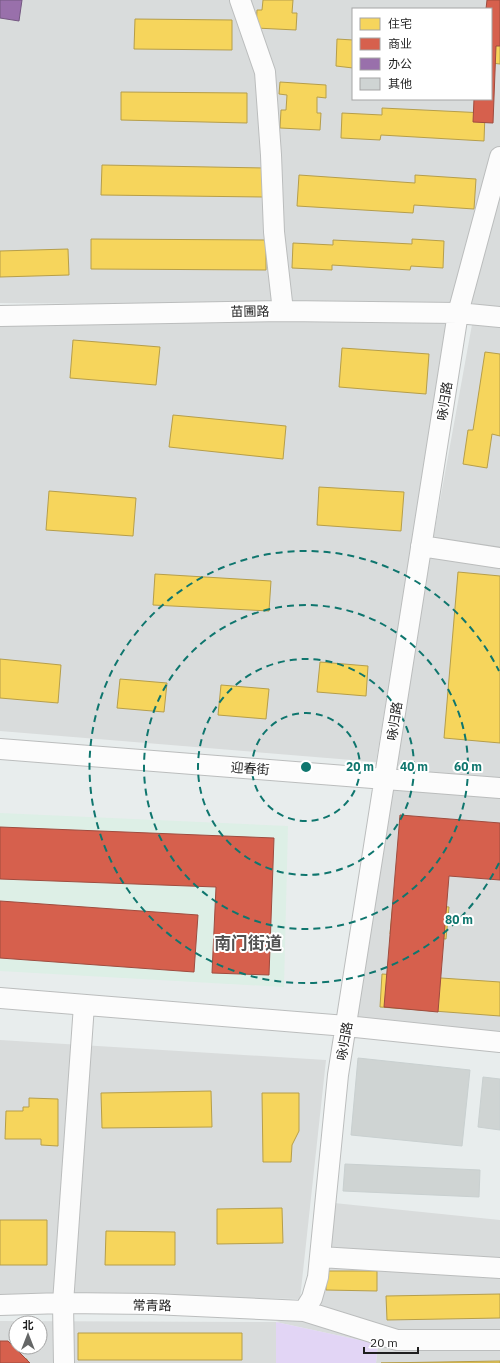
<svg xmlns="http://www.w3.org/2000/svg" width="500" height="1363" font-family="'IBM Plex Sans','Noto Sans SC',sans-serif">
<style>
.residential{fill:#d9dcdc;fill-rule:evenodd}
.commercial{fill:#ddefe6}
.park{fill:#e2d5f5}
.homes{fill:#f6d55c;stroke:#b69e4a}
.shops{fill:#d6604d;stroke:#9f4c3f}
.offices{fill:#9970ab;stroke:#745881}
.building{fill:#cfd4d3;stroke:#c9d0d0}
.lines{fill:none;stroke-linecap:round;stroke-linejoin:round}
.minor-casing{stroke:#bbbdbd;stroke-width:22}
.minor{stroke:#fcfcfc;stroke-width:20}
.ring{fill:none;stroke:#0f766e;stroke-width:2;stroke-dasharray:7 5}
.labels{text-anchor:middle;stroke-width:4;stroke-linejoin:round;paint-order:stroke}
.street-label{font-size:13px;fill:#1f1f1f;stroke:#fff}
.district-label{font-size:17px;font-weight:bold;fill:#525252;stroke:#fff}
.centre{fill:#0f766e;stroke:#fff;stroke-width:2}
.ring-label{font-size:12px;text-anchor:middle;font-weight:bold;fill:#0f766e;stroke:#fff;stroke-width:4;stroke-linejoin:round;paint-order:stroke}
</style>
<rect width="100%" height="100%" fill="#e8eded"/>
<path class="residential" d="M0,0H500V317L452,307L0,303ZM353,9H491V99H353Z
M473,319L500,322V785L390,776Z
M0,321H449L376,762L0,731Z
M394,786L500,795V1035L356,1023Z
M0,1040L326,1060L300,1299L62,1295L0,1296Z
M334,1203L500,1220V1363H376L378,1344L276,1322V1363H0V1321L276,1322L312,1313ZM16,1323H40V1347H16Z"/>
<path class="commercial" d="M0,813L288,826L284,987L0,971Z"/>
<path class="park" d="M276,1322L378,1344L376,1363H276Z"/>
<path class="homes" d="M263,0H293L292,13H297L296,30L256,28L257,10H262Z
M135,19L232,20V50L134,49Z
M491,37H500V64L491,63Z
M337,39L353,40V68L336,66Z
M280,82L326,85V98L317,97V113H321L320,130L280,128L281,110H286L287,95L279,94Z
M121,92L247,93V123L121,120Z
M382,108L485,113L484,141L381,135L380,140L341,138L342,113L382,115Z
M102,165L264,168L263,197L101,195Z
M299,175L415,183V175L476,179L474,209L414,205L413,213L297,206Z
M91,239L266,240V270L91,269Z
M412,239L444,241L443,268L411,266L410,270L332,265V270L292,268L293,243L333,245V240L412,244Z
M68,249L69,275L0,277V251Z
M73,340L160,347L156,385L70,378Z
M342,348L429,354L426,394L339,387Z
M485,352L500,354V436L492,434L487,468L463,464L468,430H473Z
M173,415L286,426L283,459L169,447Z
M319,487L404,492L401,531L317,525Z
M49,491L136,498L133,536L46,530Z
M458,572L500,576V743L444,738Z
M155,574L271,581L269,611L153,605Z
M0,659L61,665L58,703L0,698Z
M320,662L368,666L366,696L317,692Z
M120,679L167,683L164,712L117,708Z
M221,685L269,689L266,719L218,715Z
M417,824L500,830V863L415,857Z
M393,902L449,907L446,939L390,934Z
M382,974L500,982V1016L380,1007Z
M211,1091L212,1127L102,1128L101,1093Z
M262,1093H299V1131L292,1145L291,1162H263Z
M29,1098L58,1099V1146L41,1145V1139H5L6,1111H23V1107H29Z
M282,1208L283,1243L217,1244V1209Z
M0,1220H47V1265H0Z
M106,1231L175,1232V1265H105Z
M326,1271H377V1291L326,1290Z
M500,1294V1318L387,1320L386,1296Z
M78,1333H242V1360H78Z
M0,1359H27V1363H0Z
M500,1361V1363H381Z"/>
<path class="shops" d="M487,0H500V46H496L493,123L473,122L474,99H491V9H486Z
M400,815L500,823V880L449,876L438,1012L384,1007Z
M0,827L274,838L269,975L212,973L216,887L0,879Z
M0,901L198,915L194,972L0,958Z
M0,1341H8L30,1363H0Z"/>
<path class="offices" d="M0,0H22L19,21L0,18Z"/>
<path class="building" d="M358,1058L470,1070L462,1146L351,1135Z
M483,1077L500,1079V1130L478,1127Z
M345,1164L480,1170L479,1197L343,1191Z"/>
<g class="lines">
<defs>
<path id="minor" d="M240,0L265,72L271,155L274,232L283,311
M0,316L283,311L458,313L500,317
M421,546L500,558
M0,749L500,788
M0,998L346,1026L500,1042
M320,1257L500,1268
M0,1305L63,1303L152,1304L304,1311L397,1340H500
M304,1311L312,1298L318,1277L338,1075L458,313L500,157
M64,1363L63,1303L84,1005"/>
</defs>
<use href="#minor" class="minor-casing"/>
<use href="#minor" class="minor"/>
</g>
<g class="ring">
<circle cx="306" cy="767" r="54"/>
<circle cx="306" cy="767" r="108"/>
<circle cx="306" cy="767" r="162"/>
<path d="M499 863A216 216 0 1 1 499 671"/>
</g>
<g class="labels">
<g class="street-label">
<text transform="translate(250 311) rotate(-1)" y="5">苗圃路</text>
<text transform="translate(444 401) rotate(-81)" y="5">咏归路</text>
<text transform="translate(394 721) rotate(-81)" y="5">咏归路</text>
<text transform="translate(250 768) rotate(4)" y="5">迎春街</text>
<text transform="translate(344 1041) rotate(-80)" y="5">咏归路</text>
<text transform="translate(152 1305) rotate(1)" y="5">常青路</text>
</g>
<g class="district-label">
<text x="248" y="949">南门街道</text>
</g>
</g>
<circle cx="306" cy="767" r="6" class="centre"/>
<g class="ring-label">
<text x="360" y="771">20 m</text>
<text x="414" y="771">40 m</text>
<text x="468" y="771">60 m</text>
<text x="459" y="924">80 m</text>
</g>
<rect x="352" y="8" width="140" height="92" fill="#ffffff" stroke="#a5a5a5"/>
<rect x="360" y="18" width="20" height="12" fill="#f6d55c" stroke="#a5a5a5"/>
<text x="388" y="28" font-size="12" fill="#1f1f1f">住宅</text>
<rect x="360" y="38" width="20" height="12" fill="#d6604d" stroke="#a5a5a5"/>
<text x="388" y="48" font-size="12" fill="#1f1f1f">商业</text>
<rect x="360" y="58" width="20" height="12" fill="#9970ab" stroke="#a5a5a5"/>
<text x="388" y="68" font-size="12" fill="#1f1f1f">办公</text>
<rect x="360" y="78" width="20" height="12" fill="#cfd4d3" stroke="#a5a5a5"/>
<text x="388" y="88" font-size="12" fill="#1f1f1f">其他</text>
<g transform="translate(28 1335)"><circle r="19" fill="#ffffff" stroke="#a5a5a5"/>
<path d="M0-3L7 15L0 10L-7 15Z" fill="#656767"/>
<text y="-6" font-size="11" font-weight="bold" text-anchor="middle" fill="#1f1f1f">北</text>
</g>
<path d="M364 1347v6h54v-6" fill="none" stroke="#1f1f1f" stroke-width="2"/>
<text x="370" y="1347" font-size="12" fill="#1f1f1f" stroke="#ffffff" stroke-width="3" paint-order="stroke">20 m</text>
</svg>
